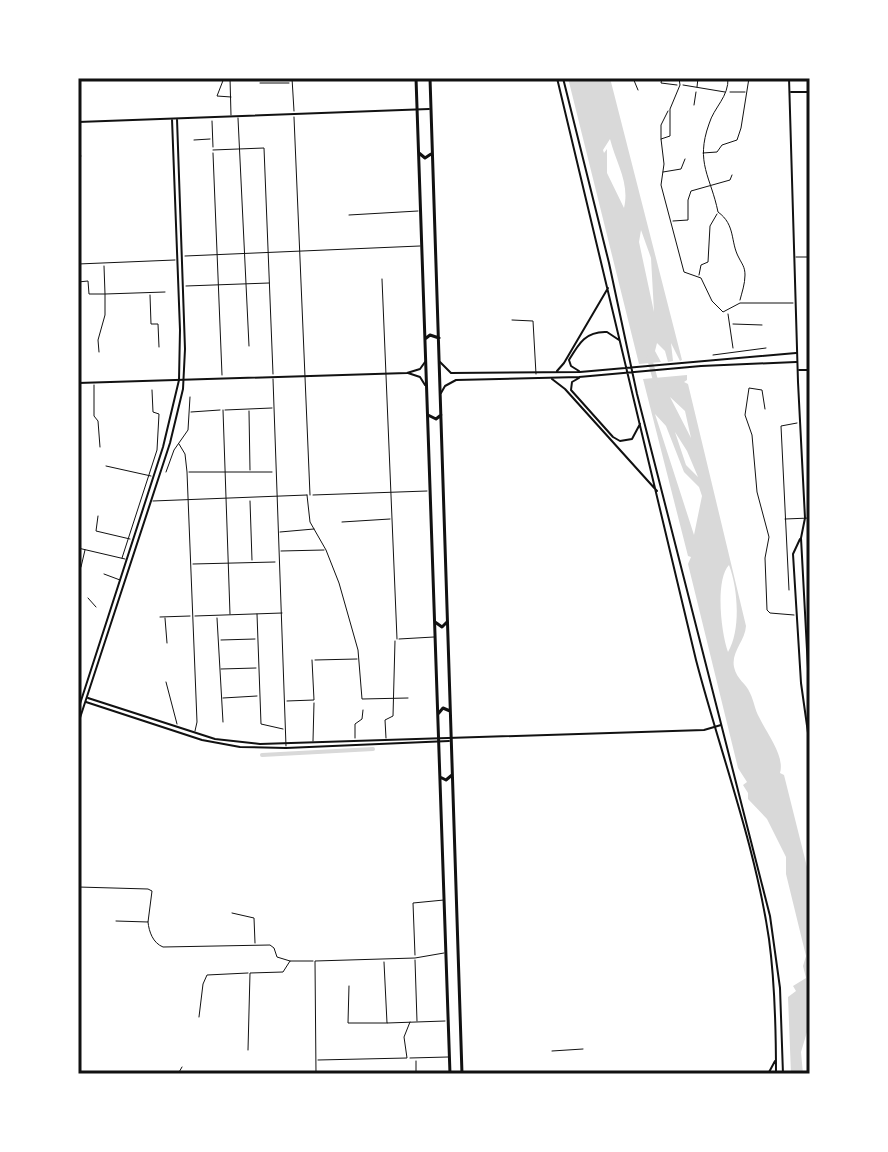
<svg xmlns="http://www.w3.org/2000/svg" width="888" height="1152" font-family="Ubuntu,sans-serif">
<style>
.water{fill:#d9d9d9;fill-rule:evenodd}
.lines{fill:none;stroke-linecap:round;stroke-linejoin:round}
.canal{stroke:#d9d9d9;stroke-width:4}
.river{stroke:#d9d9d9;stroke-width:5}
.minor{stroke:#111;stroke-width:1}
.tertiary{stroke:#111;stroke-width:2}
.secondary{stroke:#111;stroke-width:2}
.trunk{stroke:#111;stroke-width:3}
.neatline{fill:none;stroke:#111;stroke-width:3}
</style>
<rect width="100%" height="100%" fill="#fff"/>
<path class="water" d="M568,78H610L682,360L680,361L671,343L673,361L668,362L665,351L657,343L655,351L661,362L639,364ZM610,139C616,163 630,183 624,208L607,173V149L604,153L603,150ZM641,230L651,258L654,312L639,242Z
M687,375V380L684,382L688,384L746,626C745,641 731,652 734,667C737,680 746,683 750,693C754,701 755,710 759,717C767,734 785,756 780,773L784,775L810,879V1022L801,1052L803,1074H791L788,997L796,991L793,986L806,978L803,966L806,956L786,874V857L767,819L748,799V793L743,785L747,782L738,768L688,564L691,557L688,556L643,379ZM670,397L685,411L691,438ZM655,414L666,426L684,472L699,487L702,496L694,535ZM675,432L687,451L698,477L686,465ZM729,565C738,588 741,630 728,652C721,633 715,580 729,565Z"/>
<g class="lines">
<path class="canal" d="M262,755L373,749"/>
<path class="river" d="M649,357L656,382"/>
<path class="minor" d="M224,78L217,96L231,97
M230,78L231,115
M292,78L294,111
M633,78L638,90
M662,78L661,83L677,85
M679,78L680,85L670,109V136L661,139L664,164L661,185L684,272L701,278L712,301L723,312L740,303H793
M728,78C729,97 714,107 709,124C695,163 711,177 718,212C736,225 730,242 739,258C742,264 745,267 745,275C745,284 742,292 740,300
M260,83H289
M683,85L725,92
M697,87L698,78
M730,92H745
M694,105L696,92
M294,117L310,495
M238,118L249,346
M212,121L213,147
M661,139V125L668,111
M194,140L210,139
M213,150L264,148L273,374
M213,153L222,375
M703,153L717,152L722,145L737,140L741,128L749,78
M78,156H81
M663,172L681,169L685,159
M349,215L418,211
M673,221L688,220V200L691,191L730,180L732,175
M185,256L420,246
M796,257H810
M78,264L175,260
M104,266L105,294L165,292
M699,275L701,265L708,262L710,226L717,214
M382,279L397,639
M78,282L88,281L89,294H105V315L98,340L99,352
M186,286L269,283
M150,295L151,324H158L159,347
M728,314L733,348
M512,320L533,321L536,374
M733,324L762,325
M713,355L766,348
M273,379L286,746
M94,385V416L98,421L100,447
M765,409L762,390L749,388L745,415L752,435L757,492L769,537L765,558L767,610L770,613L794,615
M223,410L230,614
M225,410L272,408
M249,411L250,470
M191,412L220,410
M179,444L185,454L187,472L197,722L195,731
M106,466L151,476
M166,472L174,450L188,430L190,397
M189,472H272
M307,495L310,522L326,550L339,583L358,650L362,699L408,698
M313,495L427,491
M153,501L307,495
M250,501L252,560
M98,516L96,531L130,539
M785,519L810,518
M342,522L390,519
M280,532L314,529
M78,548L125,559
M281,551L324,550
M122,558L157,450L159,414L153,412L152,390
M193,564L275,562
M81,567L85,550
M104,574L120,580
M789,590L781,426L797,423
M88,598L96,607
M257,614L261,724L283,729
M195,616L282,613
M160,617L190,616
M165,618L167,643
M217,618L223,722
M399,639L434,637
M221,640L255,639
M78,654L79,653
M315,660L357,659
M221,669L256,668
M166,682L177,724
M223,698L257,696
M287,701L314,700L312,660
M355,738V724L362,719L363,710
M386,738L385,720L393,716L395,641
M313,741L314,703
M78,887L148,889L152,891L148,922L116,921
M232,913L254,918L255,943
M148,922C149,932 153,943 163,947L270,945L274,948L277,957L290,961
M415,955L413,903L444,900
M415,960L417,1021
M384,962L387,1023L445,1021
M349,986L348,1023H387
M199,1017L203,984L207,975L248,973
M248,1050L250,973L283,972L290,961H313
M552,1051L583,1049
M410,1058L448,1057
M318,1060L407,1058L404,1037L410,1022
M416,1061V1074
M178,1074L182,1067
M316,1074L315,961L415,958L444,953"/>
<path class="tertiary" d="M791,92H810
M799,370H810
M408,373L420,377L425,385
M78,383L407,373L420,369L425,362
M88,698L215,739L260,744L704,730L721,725
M86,702L202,740L240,747L286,748L449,741"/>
<path class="secondary" d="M557,78L696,660C720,752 755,844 769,939C775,983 776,1029 776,1074
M563,78L609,263L637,394L770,916L780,988L783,1074
M789,78L798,382L805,518L801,538L810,706
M78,122L429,109
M440,362L451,373L580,372L796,353
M557,371L564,363L608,288
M579,371L571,366L569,360C579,343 586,331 607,332L619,340
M579,378L572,382L571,390L613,437L620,441L632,439L640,424
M552,379L565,389L657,491
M441,393L445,386L456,380L579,377L701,366L796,362
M800,539L793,554L801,683L810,747
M78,710L163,447L179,380L180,330L172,119
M78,724L170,443L183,389L185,349L177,119
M768,1074L775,1061"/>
<path class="trunk" d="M416,78L450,1074
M430,78L462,1074
M419,153L425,158L431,154
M425,339L430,335L439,338
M428,415L436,419L441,415
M435,622L442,627L447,622
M438,714L443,708L450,711
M440,777L446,780L452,775"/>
</g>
<rect width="888" height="1152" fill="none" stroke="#ffffff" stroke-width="160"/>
<rect x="80" y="80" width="728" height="992" class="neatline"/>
</svg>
